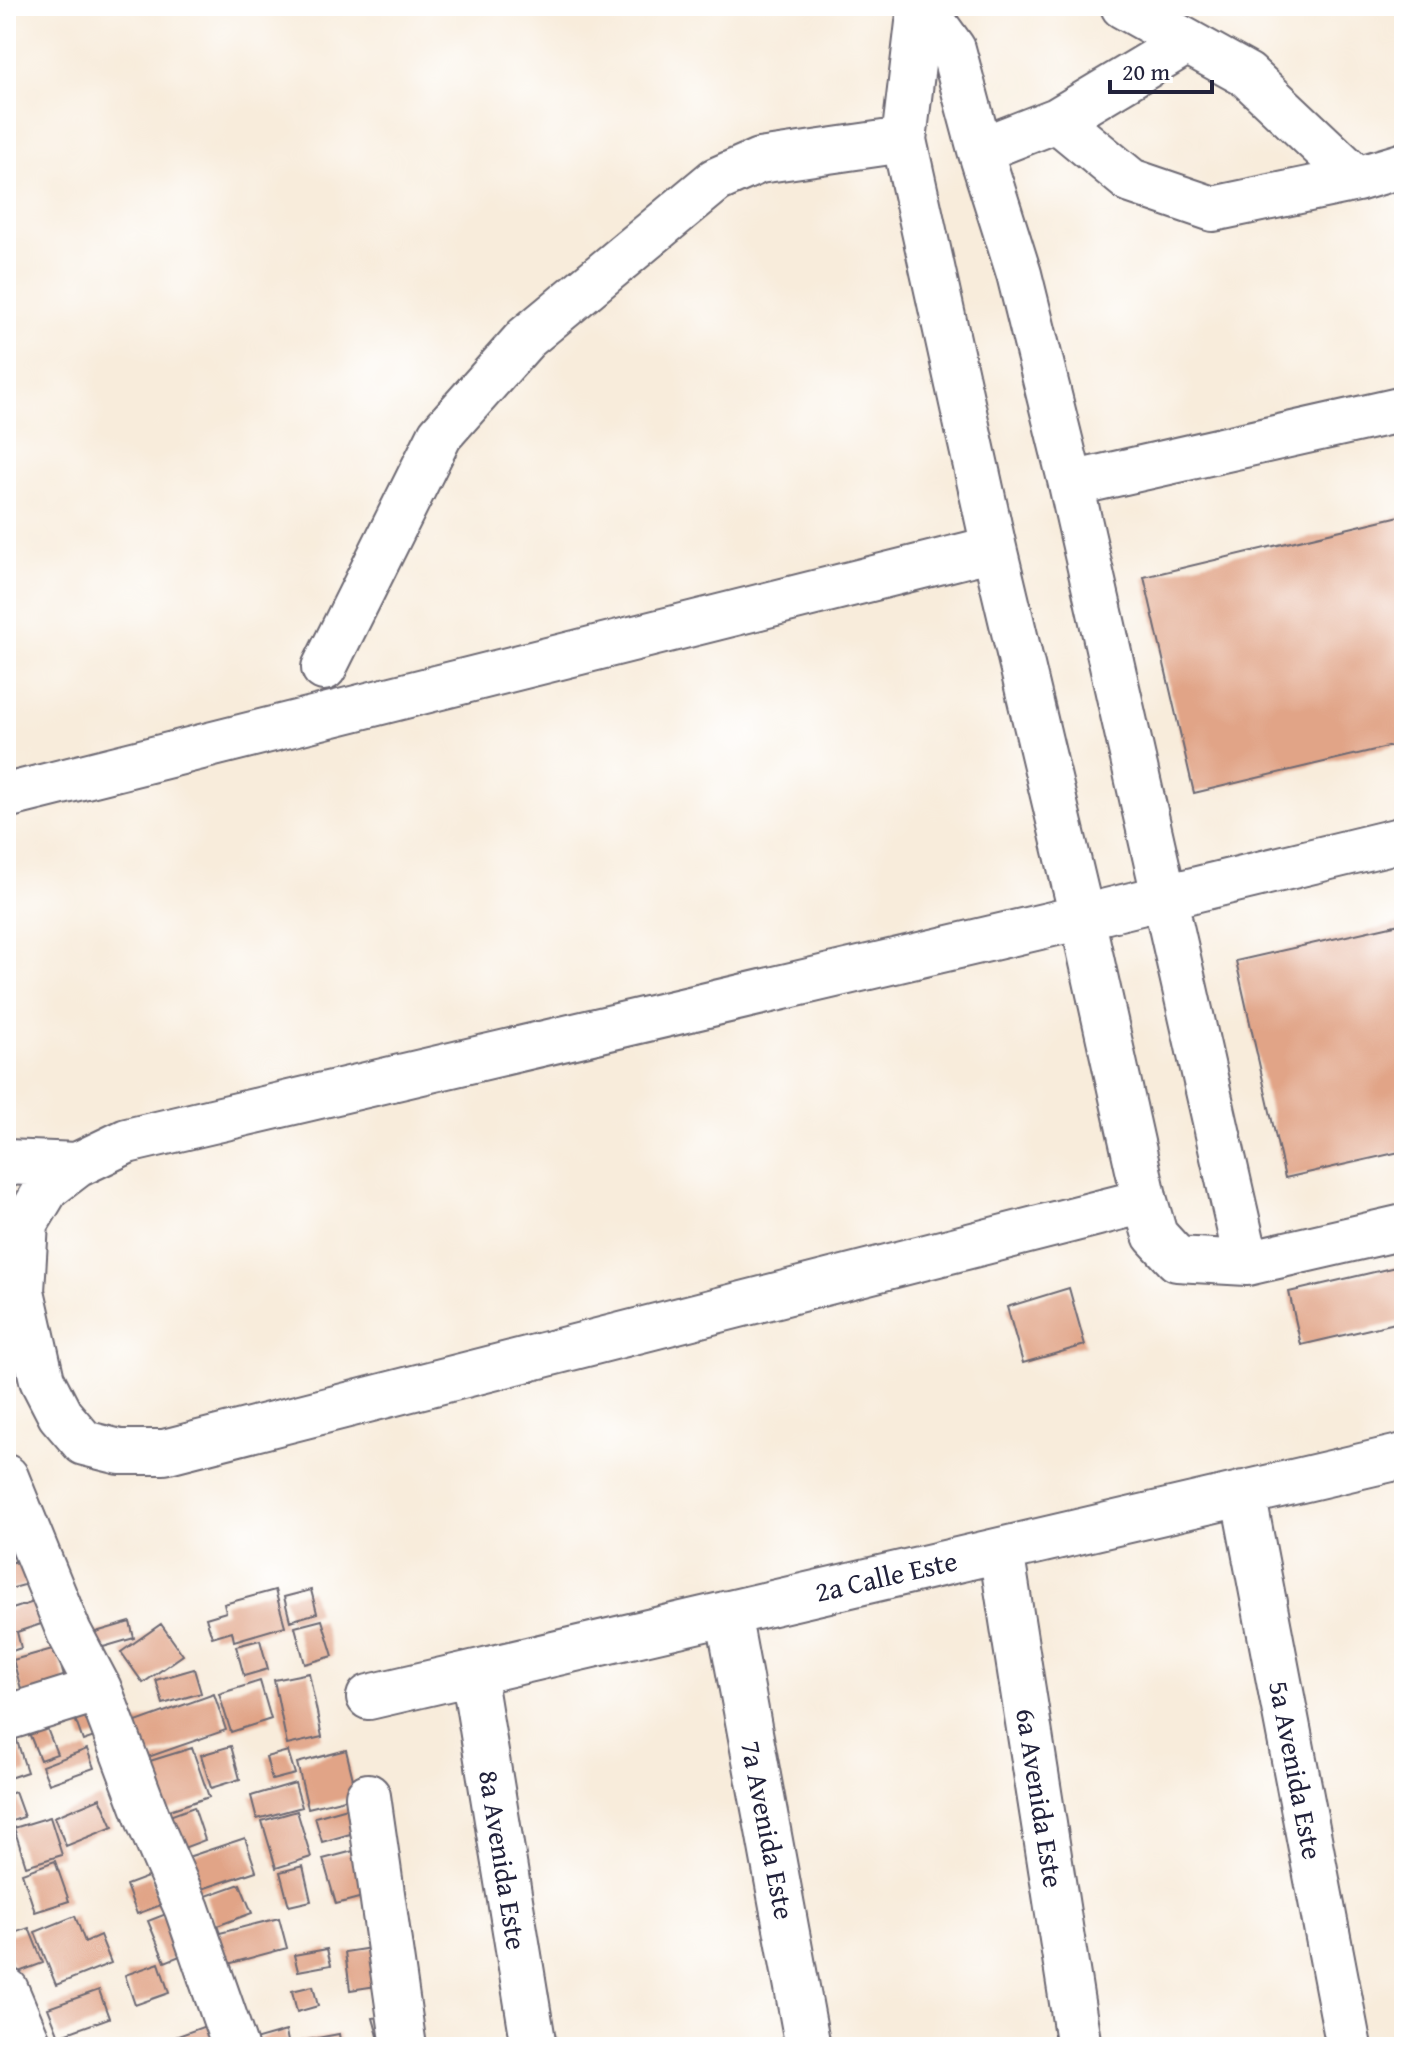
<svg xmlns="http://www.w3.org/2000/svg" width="1410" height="2053" font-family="'Gentium Book Plus',serif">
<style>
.building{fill:#e1a487}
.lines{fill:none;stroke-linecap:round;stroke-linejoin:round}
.minor-casing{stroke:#6d6973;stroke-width:48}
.minor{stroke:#fff;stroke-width:44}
.labels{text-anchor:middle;stroke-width:6;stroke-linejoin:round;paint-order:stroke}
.street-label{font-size:28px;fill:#22223b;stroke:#fff}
</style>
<rect width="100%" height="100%" fill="#fff"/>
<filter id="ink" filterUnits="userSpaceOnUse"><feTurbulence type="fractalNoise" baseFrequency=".0125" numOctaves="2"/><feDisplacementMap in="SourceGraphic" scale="16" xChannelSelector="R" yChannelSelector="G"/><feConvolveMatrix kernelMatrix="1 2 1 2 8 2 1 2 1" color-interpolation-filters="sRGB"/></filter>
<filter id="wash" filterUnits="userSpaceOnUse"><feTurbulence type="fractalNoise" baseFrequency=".006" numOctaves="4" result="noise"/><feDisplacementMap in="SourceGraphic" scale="32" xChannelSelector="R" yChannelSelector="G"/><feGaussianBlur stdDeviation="1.8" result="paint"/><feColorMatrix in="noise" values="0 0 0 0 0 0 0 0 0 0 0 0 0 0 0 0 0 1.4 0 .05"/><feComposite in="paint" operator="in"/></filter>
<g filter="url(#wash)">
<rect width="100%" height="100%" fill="#f8ecdb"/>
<g id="blocks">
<path class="building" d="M1404,515V743L1194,793L1144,577Z
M1404,923V1151L1285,1178L1236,961Z
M1404,1265V1321L1301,1345L1289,1292Z
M1069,1288L1085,1345L1023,1363L1007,1307Z
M6,1515L23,1554L6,1559Z
M28,1558L35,1582L6,1590V1564Z
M275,1590L285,1626L234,1641L232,1631L212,1637L206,1618L226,1612L224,1604Z
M311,1590L317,1613L290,1621L284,1597Z
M40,1600L47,1622L17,1632L21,1648L6,1653V1611Z
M322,1620L333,1656L305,1664L295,1627Z
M130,1622L134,1638L93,1650L89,1634Z
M161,1624L183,1655L143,1683L121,1652Z
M260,1640L268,1669L244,1676L236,1646Z
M56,1648L66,1684L23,1696L13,1660Z
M8,1659L15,1681L6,1684V1660Z
M194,1669L201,1693L163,1704L156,1680Z
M309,1673L322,1737L287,1745L274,1680Z
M260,1681L271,1719L231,1732L219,1694Z
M214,1694L226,1730L134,1762L122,1727Z
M92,1706L103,1734L83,1741L73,1713Z
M11,1722L27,1772L6,1779V1723Z
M46,1726L57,1754L40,1760L29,1733Z
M231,1746L240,1779L211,1788L201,1755Z
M192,1748L209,1797L154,1815L137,1765Z
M87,1749L94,1768L49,1784L42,1766Z
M346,1750L357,1796L308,1808L297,1763Z
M288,1751L295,1774L272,1780L266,1757Z
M295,1783L302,1807L257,1819L251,1796Z
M15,1792L24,1817L6,1823V1795Z
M100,1798L113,1827L66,1846L54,1817Z
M194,1807L205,1840L173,1852L161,1819Z
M351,1807L357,1832L322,1842L315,1817Z
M297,1811L311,1857L276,1868L262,1821Z
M50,1817L62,1855L26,1866L14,1828Z
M245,1838L256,1871L193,1892L182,1859Z
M361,1849L374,1894L336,1904L323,1859Z
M55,1861L69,1901L35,1912L22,1873Z
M303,1866L311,1901L289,1906L280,1872Z
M150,1876L161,1905L137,1914L126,1885Z
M240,1884L252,1913L217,1926L206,1896Z
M179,1909L195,1950L165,1962L148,1921Z
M75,1916L85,1942L100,1935L111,1963L56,1985L35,1932Z
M279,1918L287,1948L224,1965L216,1934Z
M29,1928L43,1963L16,1973L6,1948V1936Z
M378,1947L383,1985L350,1990L345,1952Z
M327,1949L331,1965L298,1971L294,1955Z
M159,1963L169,1993L135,2005L125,1975Z
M313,1986L318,2006L297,2012L292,1991Z
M99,1990L109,2018L59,2036L48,2008Z
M389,2015L394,2033L378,2036L373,2018Z
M211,2024L219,2047H178L175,2037Z
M286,2031L289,2047H234V2046Z
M339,2034L341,2047H297L296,2042Z"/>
</g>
</g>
<g filter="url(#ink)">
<use href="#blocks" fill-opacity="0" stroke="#6d6973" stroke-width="2"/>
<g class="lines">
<defs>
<path id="minor" d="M920,6L904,140L994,548L1082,917L1145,1201L1155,1235L1177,1259L1247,1263
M922,6L953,49L980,150L1019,274L1071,484
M1123,6L1247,75L1357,179
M1057,120L1187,42
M980,150L1057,120L1131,181L1213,209L1357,179L1404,165
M1404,409L1071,484L1247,1263L1404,1227
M324,668L440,435L526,338L716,180L759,161L904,140
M6,796L994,548
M6,1162L77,1165
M1145,1201L164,1452H120L84,1443L60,1415L42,1380L22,1291L26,1223L47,1188L77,1165L127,1141L1082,917L1404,839
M6,1477L69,1632L99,1689L150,1824L187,1909L235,2047
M1243,1493L1349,2047
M1001,1550L1079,2047
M728,1613L808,2047
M473,1673L534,2047
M369,1697L1404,1456
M6,1718L99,1689
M368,1796L404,2047
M6,1990L30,2047"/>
</defs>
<use href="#minor" class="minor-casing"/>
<use href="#minor" class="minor"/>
</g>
</g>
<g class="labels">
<g class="street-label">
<text transform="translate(886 1576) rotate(-13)" y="10">2a Calle Este</text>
<text transform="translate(1296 1770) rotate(79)" y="10">5a Avenida Este</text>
<text transform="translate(1040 1798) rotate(81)" y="10">6a Avenida Este</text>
<text transform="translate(768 1830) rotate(79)" y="10">7a Avenida Este</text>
<text transform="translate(503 1860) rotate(81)" y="10">8a Avenida Este</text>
</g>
</g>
<rect width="1410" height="2053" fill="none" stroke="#fff" stroke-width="32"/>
<path d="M1110 80v12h102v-12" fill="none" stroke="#22223b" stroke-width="4"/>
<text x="1122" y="80" font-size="24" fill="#22223b" stroke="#ffffff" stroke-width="6" paint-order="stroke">20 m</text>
</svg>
